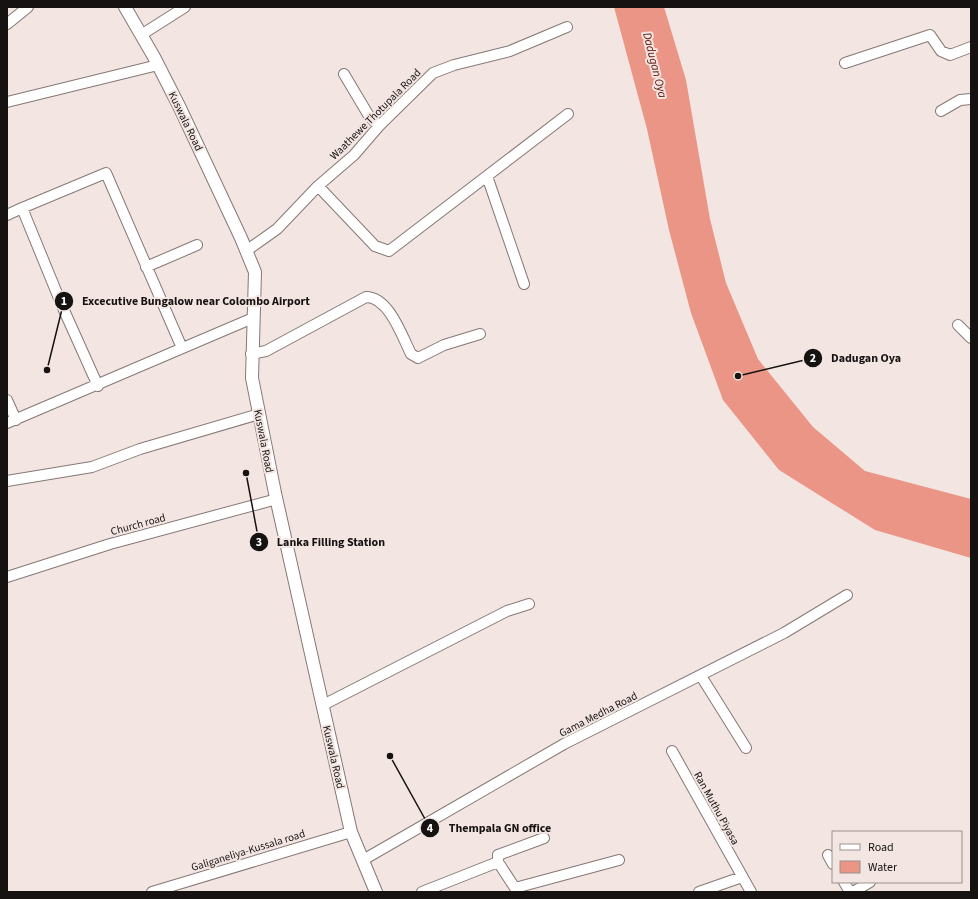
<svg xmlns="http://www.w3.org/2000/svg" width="978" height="899" font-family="'Source Sans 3',sans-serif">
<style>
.water{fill:#ea9586}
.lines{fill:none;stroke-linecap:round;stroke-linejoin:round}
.minor-casing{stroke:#857875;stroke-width:12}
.tertiary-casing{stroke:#857875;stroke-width:14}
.minor{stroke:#fff;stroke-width:10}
.tertiary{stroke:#fff;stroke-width:12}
.labels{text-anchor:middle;stroke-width:4;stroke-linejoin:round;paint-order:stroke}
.street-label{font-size:11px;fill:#161211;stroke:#f3e5e2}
.water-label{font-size:12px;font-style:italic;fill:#5d1109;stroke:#f3e5e2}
.leader{fill:none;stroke:#161211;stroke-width:1.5}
.callout-dot{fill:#161211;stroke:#f3e5e2;stroke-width:1.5}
.mark-label{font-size:12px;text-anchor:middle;font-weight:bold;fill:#fff}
.callout-label{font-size:12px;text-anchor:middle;font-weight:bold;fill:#161211;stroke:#f3e5e2;stroke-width:4;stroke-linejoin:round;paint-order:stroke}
</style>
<rect width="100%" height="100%" fill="#f3e5e2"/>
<path class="water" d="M614,7H664L686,80L710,219L726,283L758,359L813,427L865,471L971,499V558L875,530L779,470L723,400L691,313L669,230L647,129Z"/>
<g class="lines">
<defs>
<path id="minor" d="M7,24L28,7
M141,35L185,7
M845,63L930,35L941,51L950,55L971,47
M344,74L369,116L379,126
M7,102L158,65
M941,111L960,100L971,99
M487,176L524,284
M318,186L375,246L389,251L568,114
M7,215L22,208
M246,251L277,229L318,186L354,155L379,126L433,73L454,65L510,51L567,27
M146,267L197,245
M958,325L971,338
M251,354L266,351L366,297C389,297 402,336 411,354L418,358L444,345L480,334
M98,386L63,308L22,208L106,173L182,348
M7,400L16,420
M7,423L253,318
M7,481L92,467L140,449L259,414
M7,577L110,544L277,499
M701,676L746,748
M323,705L507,611L529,604
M672,751L751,892
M544,838L498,855V862L515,888L619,860
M828,855L833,864
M363,860L564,744L784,633L847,595
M844,882L850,892
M152,892L351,832
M422,892L498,862
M699,892L742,877
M853,892L870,882"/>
<path id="tertiary" d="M125,7L154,57L180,108L241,238L255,272L252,378L275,493L351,832L376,892"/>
</defs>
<use href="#minor" class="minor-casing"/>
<use href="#tertiary" class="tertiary-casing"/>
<use href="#minor" class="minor"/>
<use href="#tertiary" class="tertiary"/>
</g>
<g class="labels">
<g class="street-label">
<text transform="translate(375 114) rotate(-45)" y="4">Waathewe Thotupala Road</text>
<text transform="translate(186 121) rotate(64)" y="4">Kuswala Road</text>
<text transform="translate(264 441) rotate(79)" y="4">Kuswala Road</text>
<text transform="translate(138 524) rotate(-15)" y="4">Church road</text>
<text transform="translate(598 714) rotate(-27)" y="4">Gama Medha Road</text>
<text transform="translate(334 757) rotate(77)" y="4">Kuswala Road</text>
<text transform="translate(717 808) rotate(61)" y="4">Ran Muthu Piyasa</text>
<text transform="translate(248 850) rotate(-17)" y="4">Galiganeliya-Kussala road</text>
</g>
<g class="water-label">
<text transform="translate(655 65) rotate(76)" y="4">Dadugan Oya</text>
</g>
</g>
<path class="leader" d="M47 370L64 301M738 376L813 358M246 473L259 542M390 756L430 828"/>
<g class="callout-dot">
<circle cx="47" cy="370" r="4"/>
<circle cx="738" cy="376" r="4"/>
<circle cx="246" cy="473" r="4"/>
<circle cx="390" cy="756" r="4"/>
<circle cx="64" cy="301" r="10"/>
<circle cx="813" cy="358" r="10"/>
<circle cx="259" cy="542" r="10"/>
<circle cx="430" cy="828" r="10"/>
</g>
<g class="mark-label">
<text x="64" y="305">1</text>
<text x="813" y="362">2</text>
<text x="259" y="546">3</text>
<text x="430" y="832">4</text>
</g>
<g class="callout-label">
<text x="196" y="305">Excecutive Bungalow near Colombo Airport</text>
<text x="866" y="362">Dadugan Oya</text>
<text x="331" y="546">Lanka Filling Station</text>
<text x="500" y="832">Thempala GN office</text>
</g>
<rect width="978" height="899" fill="none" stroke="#161211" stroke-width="16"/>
<rect x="832" y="831" width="130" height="52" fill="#f3e5e2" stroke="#9b918e"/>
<rect x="840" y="844" width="20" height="6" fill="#ffffff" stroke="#9b918e"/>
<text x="868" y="851" font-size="12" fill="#161211">Road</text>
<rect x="840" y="861" width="20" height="12" fill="#ea9586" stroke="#9b918e"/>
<text x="868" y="871" font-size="12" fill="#161211">Water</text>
</svg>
